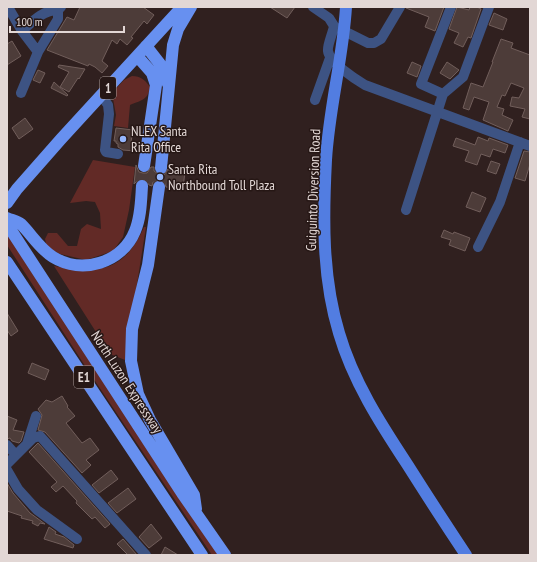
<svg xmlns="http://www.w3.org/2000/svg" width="537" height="562" font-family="'PT Sans Narrow',sans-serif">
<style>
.green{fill:#622a26}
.building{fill:#4d3c39;stroke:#715e5b}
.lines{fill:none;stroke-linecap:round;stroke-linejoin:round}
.highway-tunnel{stroke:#4b3b3a;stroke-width:12;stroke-dasharray:12 6;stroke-linecap:butt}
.minor{stroke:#3d5383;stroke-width:10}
.major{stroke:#527de1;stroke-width:12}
.highway{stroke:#6790f0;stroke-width:12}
.poi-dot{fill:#95b6fd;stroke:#261715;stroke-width:1.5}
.labels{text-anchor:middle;stroke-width:3;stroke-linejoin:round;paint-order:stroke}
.shield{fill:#261715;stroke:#aa9d9b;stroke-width:1}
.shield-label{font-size:13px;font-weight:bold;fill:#e2d7d5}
.poi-label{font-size:14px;fill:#e2d7d5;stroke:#261715;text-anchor:start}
.street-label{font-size:14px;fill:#e2d7d5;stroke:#261715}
</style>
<rect width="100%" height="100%" fill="#30201f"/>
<path class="green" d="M132,76C141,76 145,80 150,87C148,100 142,100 130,105L128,128L114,126L116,115L112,93L124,80Z
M93,160L135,167L129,210L123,237L113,251L86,260L60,254L47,247L45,239L48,233H57L68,246H77L81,229L87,224L101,229L100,213L95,202L86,201L70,203Z
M144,227H146L125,360L110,354L54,266C99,274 124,272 144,227Z
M7,231L223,555H212L89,372L7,245Z"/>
<path class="building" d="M80,7H143L154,15L147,24L144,21L131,37L133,38L127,45L120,39L117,44L112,40L102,61L108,66L102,73L95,67L89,64L88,66L47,50L67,17L74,20Z
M270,7H295L287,18Z
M406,7H444L435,31L425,27L429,17L406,8Z
M457,7L469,10L470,7H477L481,9L471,38L468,37L463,47L454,43L459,33L449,29Z
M494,13L507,19L503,30L489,25Z
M501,39L513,43L511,48L530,55V119L522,117L525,109L510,106L512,97L519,98L524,88L511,83L505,96L502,95L497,107L504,109L502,115L513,120L508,131L483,120L489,102L474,97L469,110L463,108L471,83L483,87L493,62H492Z
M12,41L21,56L7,65V44Z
M412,62L421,66L417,77L407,73Z
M447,62L459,70L450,79L440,73Z
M59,65L85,69L79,79L78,78L69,92L60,87L69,72L58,67Z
M38,70L45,73L40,83L33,80Z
M54,82L68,95L67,96L51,88Z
M25,118L33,129L19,139L12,128Z
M116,128L133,130L131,142L137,147L135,151L123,150L118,147V144L116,143V141H114Z
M478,137L488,141L489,138L508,145L505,153L493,149L490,157L481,154L477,165L465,161L469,151L453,146L456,138L475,145Z
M524,151L530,152V164L525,181L515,178Z
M491,161L500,164L496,174L487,171Z
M136,165L139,172L143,173H147L151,167H154V171L160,175H164L168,169L185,171L183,189L166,187L164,181L160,180L153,182L152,186L149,185L146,180L143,179L138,180L134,184Z
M472,192L486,198L480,212L466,207Z
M444,230L453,234L454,232L470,238L465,251L449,245L451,240L441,237Z
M7,313L18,331L11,336L7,330Z
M32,363L49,370L45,380L28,373Z
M62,396L68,406L67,407L75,416L66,423L82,443L90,438L99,450L86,460L91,465L82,473L45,432L38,430L42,415L38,409L46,400L52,402Z
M7,416L17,420L13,430L24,432L21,441L19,443L12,441L10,438L7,439Z
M38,443L110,524L105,528L95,517L92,519L76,503L77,501L63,486L56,492L51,487L57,482L29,452Z
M111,470L118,479L99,493L92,485Z
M7,483L13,493L30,513L45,524L40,523L38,526L32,523L33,521L21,518L22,516L7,511Z
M128,488L136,499L117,513L108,503Z
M151,524L162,538L149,548L139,537Z
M49,527L56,532L55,534L64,537L74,545L73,548L44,539Z
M123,539L137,555H128L117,544Z
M165,547L178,555H161Z"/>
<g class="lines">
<path class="highway-tunnel" d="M142,186L144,166
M159,187L161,168"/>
<path class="minor" d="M8,7L22,31L38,52
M313,7L329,18L334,26C333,33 327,45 328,51C329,62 355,79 365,85L530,146
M338,28L368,43H374L381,39L400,7
M22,31C33,21 43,10 58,10
M21,93L38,52L58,19V10L61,7
M443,94L421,84L451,7
M101,95L108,105L109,114L105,150L106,152L118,154
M315,100L330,58
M406,210L443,94L463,77L489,7
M478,247L500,202L520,142
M27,444L36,416
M7,445L16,455
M7,464L33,438L40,436L146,555
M7,470L18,489L37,510L77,539"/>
<path class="major" d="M346,7C343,58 329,108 326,160C323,218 322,277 339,333C353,381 380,423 407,464C426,494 446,525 466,555"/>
<path class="highway" d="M146,46L160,64L168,84
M137,56L152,73L156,85L144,166
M161,168L173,45L178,29L191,7
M159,187L148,265L132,329L131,361L138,394L150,420L194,495L196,509
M7,203L17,189L61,139L182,7
M7,218C11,220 17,221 21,224C32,235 39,248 53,257C82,275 122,263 135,231C141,217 141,201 142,186
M7,224L182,493L225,555
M7,262L202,555"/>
</g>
<g class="poi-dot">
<circle cx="123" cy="139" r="4"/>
<circle cx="160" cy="177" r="4"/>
</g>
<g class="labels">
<g class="shield">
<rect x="100" y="77" width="16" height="22" rx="3"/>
<rect x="74" y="366" width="20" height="22" rx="3"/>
</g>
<g class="shield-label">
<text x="108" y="93">1</text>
<text x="84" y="382">E1</text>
</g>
<g class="poi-label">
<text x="131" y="136">NLEX Santa<tspan x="131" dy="16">Rita Office</tspan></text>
<text x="168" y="174">Santa Rita<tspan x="168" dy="16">Northbound Toll Plaza</tspan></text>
</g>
<g class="street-label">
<text transform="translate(313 190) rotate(-88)" y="5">Guiguinto Diversion Road</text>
<text transform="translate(127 382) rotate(57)" y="5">North Luzon Expressway</text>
</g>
</g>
<rect width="537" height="562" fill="none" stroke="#e2d7d5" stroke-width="16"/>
<path d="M10 26v6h114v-6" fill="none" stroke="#e2d7d5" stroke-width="2"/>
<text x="16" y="26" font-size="12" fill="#e2d7d5" stroke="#261715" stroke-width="3" paint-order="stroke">100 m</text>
</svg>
